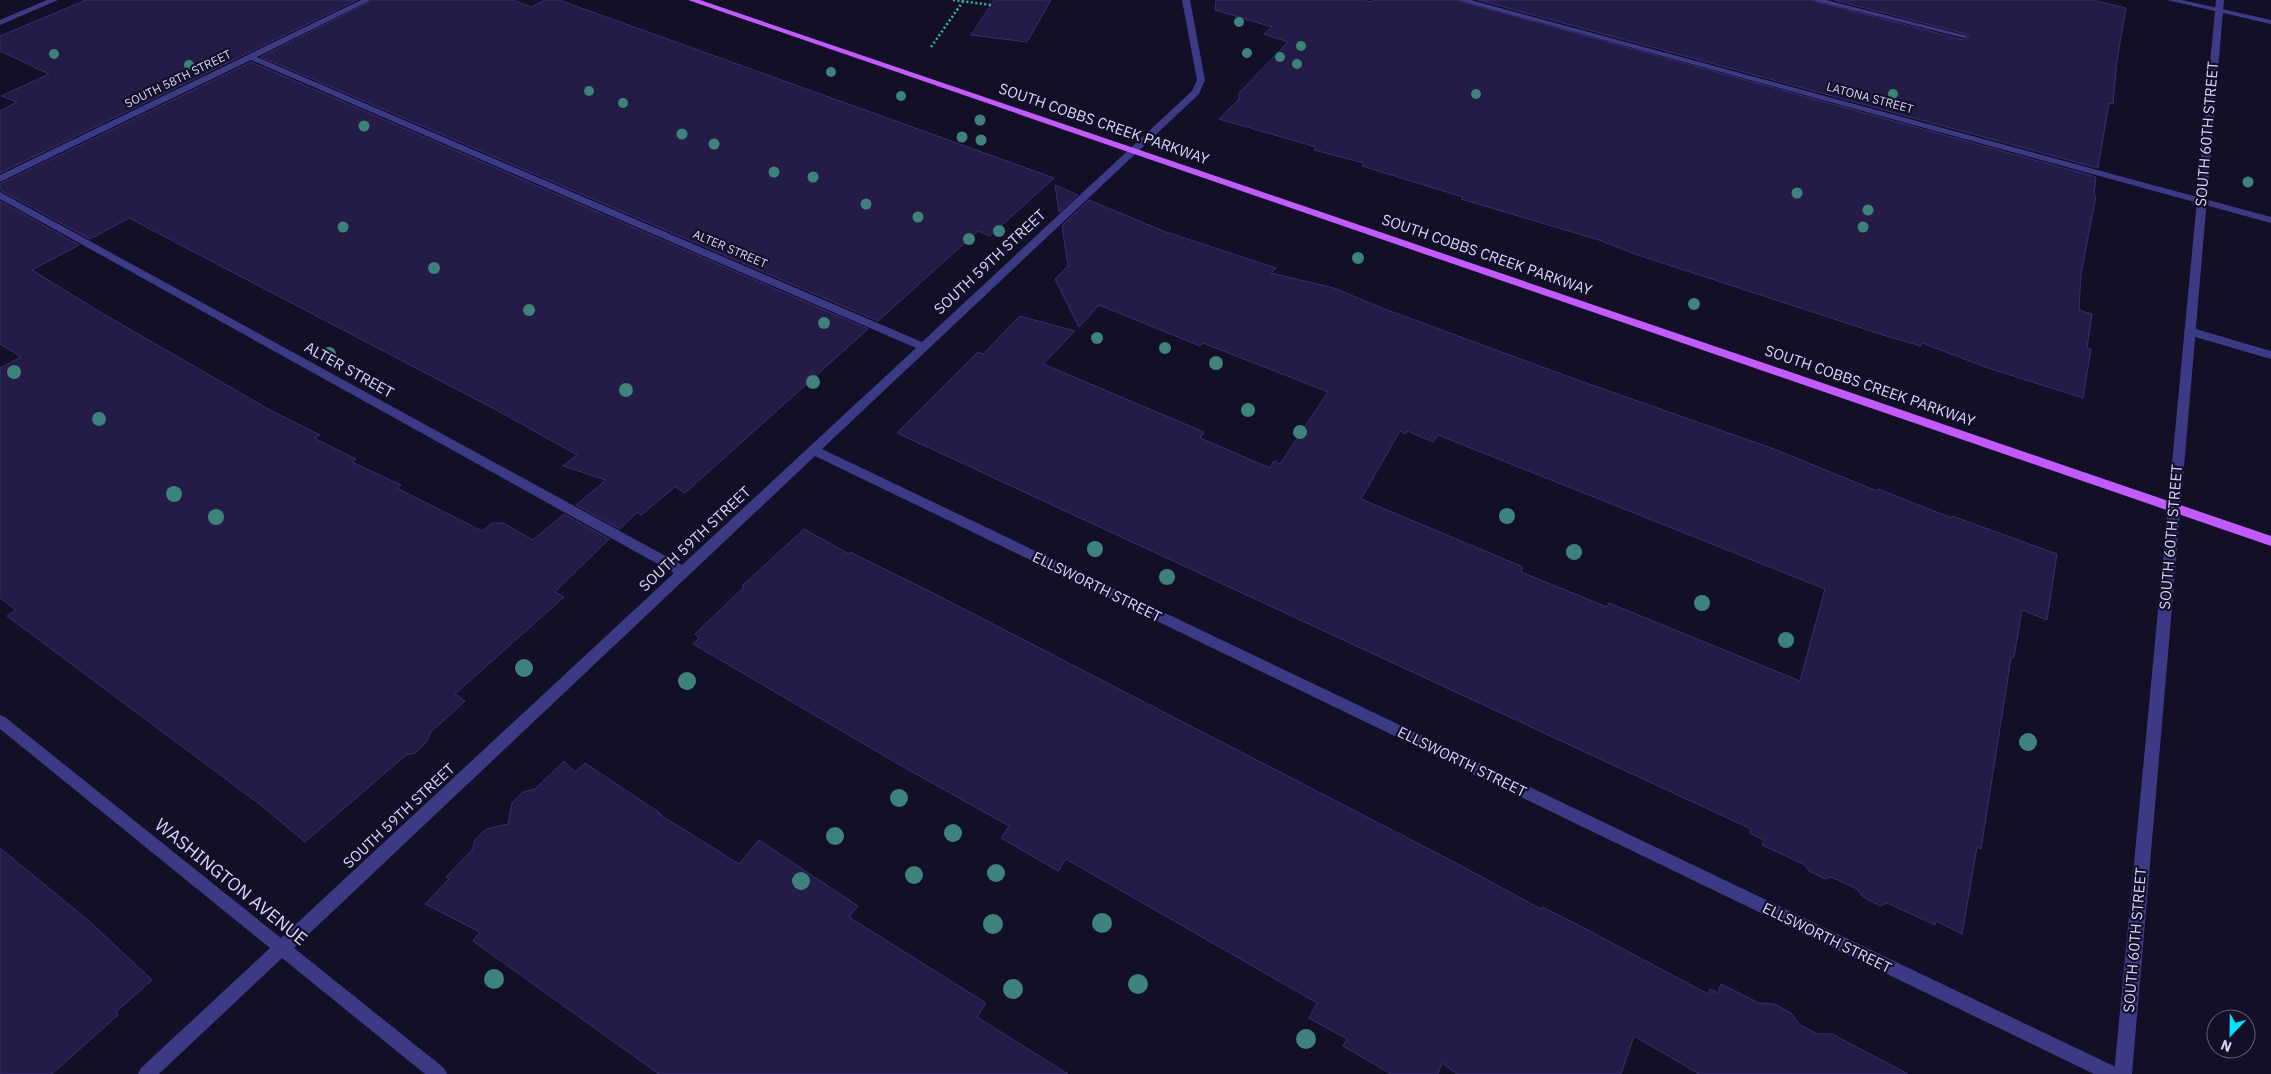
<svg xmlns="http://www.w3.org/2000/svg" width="2271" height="1074" font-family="'IBM Plex Sans',sans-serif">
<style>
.building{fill:#241b47;stroke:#3b2d73;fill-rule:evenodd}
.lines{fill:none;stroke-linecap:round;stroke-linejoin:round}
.path{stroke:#2fb8b0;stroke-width:2.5;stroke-dasharray:2 2.5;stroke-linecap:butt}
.service{fill:#3d3a85;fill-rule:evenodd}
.minor{fill:#3d3a85;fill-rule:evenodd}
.tertiary{fill:#3d3a85;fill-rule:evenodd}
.primary{fill:#c25bff;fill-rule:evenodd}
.tree{fill:#3d827b}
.labels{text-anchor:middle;stroke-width:4.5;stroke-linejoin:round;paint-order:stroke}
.far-street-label{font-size:12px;fill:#d9d4ff;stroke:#130f26}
.street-label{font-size:15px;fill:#d9d4ff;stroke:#130f26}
.near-street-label{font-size:18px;fill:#d9d4ff;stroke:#130f26}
</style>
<rect width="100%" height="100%" fill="#130f26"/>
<path class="building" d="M86,0H357L0,173V111L17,102L1,96L49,74L0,51V36Z
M373,0H513L531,7L545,0H559L1054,178L990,236L978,231L878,321L261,57Z
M994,0H1051L1027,42L971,35Z
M1216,0H1363L1371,2L1374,0H1456L2096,177L2094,195L2096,196L2081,274L2079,310L2092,314L2087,348L2091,349L2083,398L1988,368L1922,343L1921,346L1886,336L1635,254L1599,240L1461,199L1463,197L1362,166L1364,163L1314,150L1316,147L1219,119L1240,98L1238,94L1288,42L1264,34L1272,27L1215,10Z
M1478,0H1810L1964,40L1970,35L1834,0H2092L2126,8L2117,60L2113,104L2109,103L2098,168Z
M251,62L868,329L685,493L675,487L641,515L637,512L620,529L576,505L606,480L563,466L577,455L502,413L129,218L90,239L0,190V184Z
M1055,185L1078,195L1059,212Z
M1089,200L1163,231L1276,268L1271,273L1334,288L1382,308L1575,379L1774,449L1877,491L1878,489L1952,518V516L2057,554L2047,620L2022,610L2014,657L2011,658L1981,849L1977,847L1962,934L1936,921L1935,925L1887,903L1880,906L1863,897L1857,889L1831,877L1825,879L1809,871L1805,865L1762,845L1764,840L1750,833L1751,829L897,433L978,352L983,354L1020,316L1075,331L1043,364L1204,432L1200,438L1270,468L1274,461L1280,464L1328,392L1203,343L1200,346L1099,305L1079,327L1055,279L1068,266L1062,226ZM1400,431L1406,434L1407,431L1433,442L1438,435L1825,589L1800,681L1609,603L1607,607L1521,572L1523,567L1361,499Z
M0,201L79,245L32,270L100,312L270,410L320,435L314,438L356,459L352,462L401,485L397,488L482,531L492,523H503L533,540L564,514L609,539L555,592L564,597L455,694L465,701L431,732L427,741L415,753L406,755L305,842L262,806L7,616L16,610L0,598V368L21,357L0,344Z
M804,529L849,554L850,552L933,593L1458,864L1541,909L1542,907L1582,927L1708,994L1710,989L1718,993L1721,984L1759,1003L1774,1004L1791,1013L1800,1025L1818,1034H1832L1908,1074H1699L1634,1036L1621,1074H1457L1442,1063L1438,1074H1391L1343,1046L1347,1039L1309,1018L1317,1003L1066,859L1058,871L1001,838L1009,826L900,765L693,644L699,638L695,634L744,587L742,586Z
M564,761L575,772L585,763L660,813L659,814L739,864L759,840L858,906L849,917L986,1003L977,1017L1068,1074H659L473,941L480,932L425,904L449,879L446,877L472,850L475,840L486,829L508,824L512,803L523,792L535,789Z
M0,848L89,921L152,980L116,1012L118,1015L52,1074H0Z"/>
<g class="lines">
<path class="path" d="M953,0L991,5
M931,47L964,0"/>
<path class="service" d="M1812,0H1826L1968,36L1964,38Z
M2189,327L2271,351V359L2185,334L2184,331Z"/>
<path class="minor" d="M47,0H58L0,25V20Z
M361,0H371L257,57L922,342L1192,91L1197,80L1182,0H1190L1205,80L1199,94L822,449L2118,1068L2121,1074H2094L815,456L294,948L444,1068L447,1074H425L282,958L159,1074H138L141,1068L270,948L0,729V715L5,717L281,938L674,573L0,199V192L682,565L916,348L251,60L0,182V175Z
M1458,0H1471L2271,217V223Z
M2167,0H2182L2271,20V24Z"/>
<path class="tertiary" d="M2216,0H2224L2132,1074H2114Z"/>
<path class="primary" d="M688,0H700L2271,536V546Z"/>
</g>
<g class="tree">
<circle cx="1239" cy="22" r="5"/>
<circle cx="1301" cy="46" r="5"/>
<circle cx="1247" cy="53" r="5"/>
<circle cx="54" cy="54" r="5"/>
<circle cx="1280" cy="57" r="5"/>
<circle cx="1297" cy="64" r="5"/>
<circle cx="189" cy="65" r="5"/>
<circle cx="831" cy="72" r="5"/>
<circle cx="1844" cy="89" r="5"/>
<circle cx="589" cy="91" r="5"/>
<circle cx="1476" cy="94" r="5"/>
<circle cx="1893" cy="94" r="5"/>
<circle cx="901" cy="96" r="5"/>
<circle cx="623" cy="103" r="5"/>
<circle cx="980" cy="120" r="5.5"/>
<circle cx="364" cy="126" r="5.5"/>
<circle cx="682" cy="134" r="5.5"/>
<circle cx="962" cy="137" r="5.5"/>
<circle cx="981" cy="140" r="5.5"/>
<circle cx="714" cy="144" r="5.5"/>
<circle cx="774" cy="172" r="5.5"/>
<circle cx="813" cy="177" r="5.5"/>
<circle cx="2248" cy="182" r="5.5"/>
<circle cx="1797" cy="193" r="5.5"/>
<circle cx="866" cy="204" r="5.5"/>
<circle cx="1868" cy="210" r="5.5"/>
<circle cx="918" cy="217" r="5.5"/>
<circle cx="343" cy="227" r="5.5"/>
<circle cx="1863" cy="227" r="5.5"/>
<circle cx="999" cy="231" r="6"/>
<circle cx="969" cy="239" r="6"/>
<circle cx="1358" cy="258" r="6"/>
<circle cx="434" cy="268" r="6"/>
<circle cx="1694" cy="304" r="6"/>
<circle cx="529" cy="310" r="6"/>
<circle cx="824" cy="323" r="6"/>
<circle cx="1097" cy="338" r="6"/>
<circle cx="1165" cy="348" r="6"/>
<circle cx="329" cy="354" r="7"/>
<circle cx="1216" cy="363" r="7"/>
<circle cx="14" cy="372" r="7"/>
<circle cx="813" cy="382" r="7"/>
<circle cx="626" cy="390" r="7"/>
<circle cx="1248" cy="410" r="7"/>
<circle cx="99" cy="419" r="7"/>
<circle cx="1300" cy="432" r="7"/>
<circle cx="174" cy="494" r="8"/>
<circle cx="1507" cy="516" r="8"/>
<circle cx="216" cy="517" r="8"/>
<circle cx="1095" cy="549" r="8"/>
<circle cx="1574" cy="552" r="8"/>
<circle cx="1167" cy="577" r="8"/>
<circle cx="1702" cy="603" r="8"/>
<circle cx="1786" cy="640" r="8"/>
<circle cx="524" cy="668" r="9"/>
<circle cx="687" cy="681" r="9"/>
<circle cx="2028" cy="742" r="9"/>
<circle cx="899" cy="798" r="9"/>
<circle cx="953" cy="833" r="9"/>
<circle cx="835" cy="836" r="9"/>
<circle cx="996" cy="873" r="9"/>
<circle cx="914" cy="875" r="9"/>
<circle cx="801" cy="881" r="9"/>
<circle cx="1102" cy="923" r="10"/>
<circle cx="993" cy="924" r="10"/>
<circle cx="494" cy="979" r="10"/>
<circle cx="1138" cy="984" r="10"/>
<circle cx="1013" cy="989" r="10"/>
<circle cx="1306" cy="1039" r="10"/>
</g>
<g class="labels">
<g class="far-street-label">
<text transform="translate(178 79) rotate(-26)" y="4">SOUTH 58TH STREET</text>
<text transform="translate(1870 98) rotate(15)" y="4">LATONA STREET</text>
<text transform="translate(730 249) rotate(23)" y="4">ALTER STREET</text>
</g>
<g class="street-label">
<text transform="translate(1104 124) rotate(19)" y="5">SOUTH COBBS CREEK PARKWAY</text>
<text transform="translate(2207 134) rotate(-85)" y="5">SOUTH 60TH STREET</text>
<text transform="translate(1487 255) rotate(19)" y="5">SOUTH COBBS CREEK PARKWAY</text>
<text transform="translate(990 262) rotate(-43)" y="5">SOUTH 59TH STREET</text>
<text transform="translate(349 370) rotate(29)" y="5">ALTER STREET</text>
<text transform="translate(1870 386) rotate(19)" y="5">SOUTH COBBS CREEK PARKWAY</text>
<text transform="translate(2171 537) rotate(-85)" y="5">SOUTH 60TH STREET</text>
<text transform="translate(695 539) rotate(-43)" y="5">SOUTH 59TH STREET</text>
<text transform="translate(1097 587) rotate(26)" y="5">ELLSWORTH STREET</text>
<text transform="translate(1462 762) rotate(26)" y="5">ELLSWORTH STREET</text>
<text transform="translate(399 816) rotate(-43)" y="5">SOUTH 59TH STREET</text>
<text transform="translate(1827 938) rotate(26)" y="5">ELLSWORTH STREET</text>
<text transform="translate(2135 940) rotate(-85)" y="5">SOUTH 60TH STREET</text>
</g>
<g class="near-street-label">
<text transform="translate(231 882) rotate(39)" y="6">WASHINGTON AVENUE</text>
</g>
</g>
<g transform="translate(2231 1034) rotate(202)"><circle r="24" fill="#130f26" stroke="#625e7d"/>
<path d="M0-4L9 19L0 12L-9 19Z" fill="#00e5ff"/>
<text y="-8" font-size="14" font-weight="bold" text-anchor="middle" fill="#d9d4ff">N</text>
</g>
</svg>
